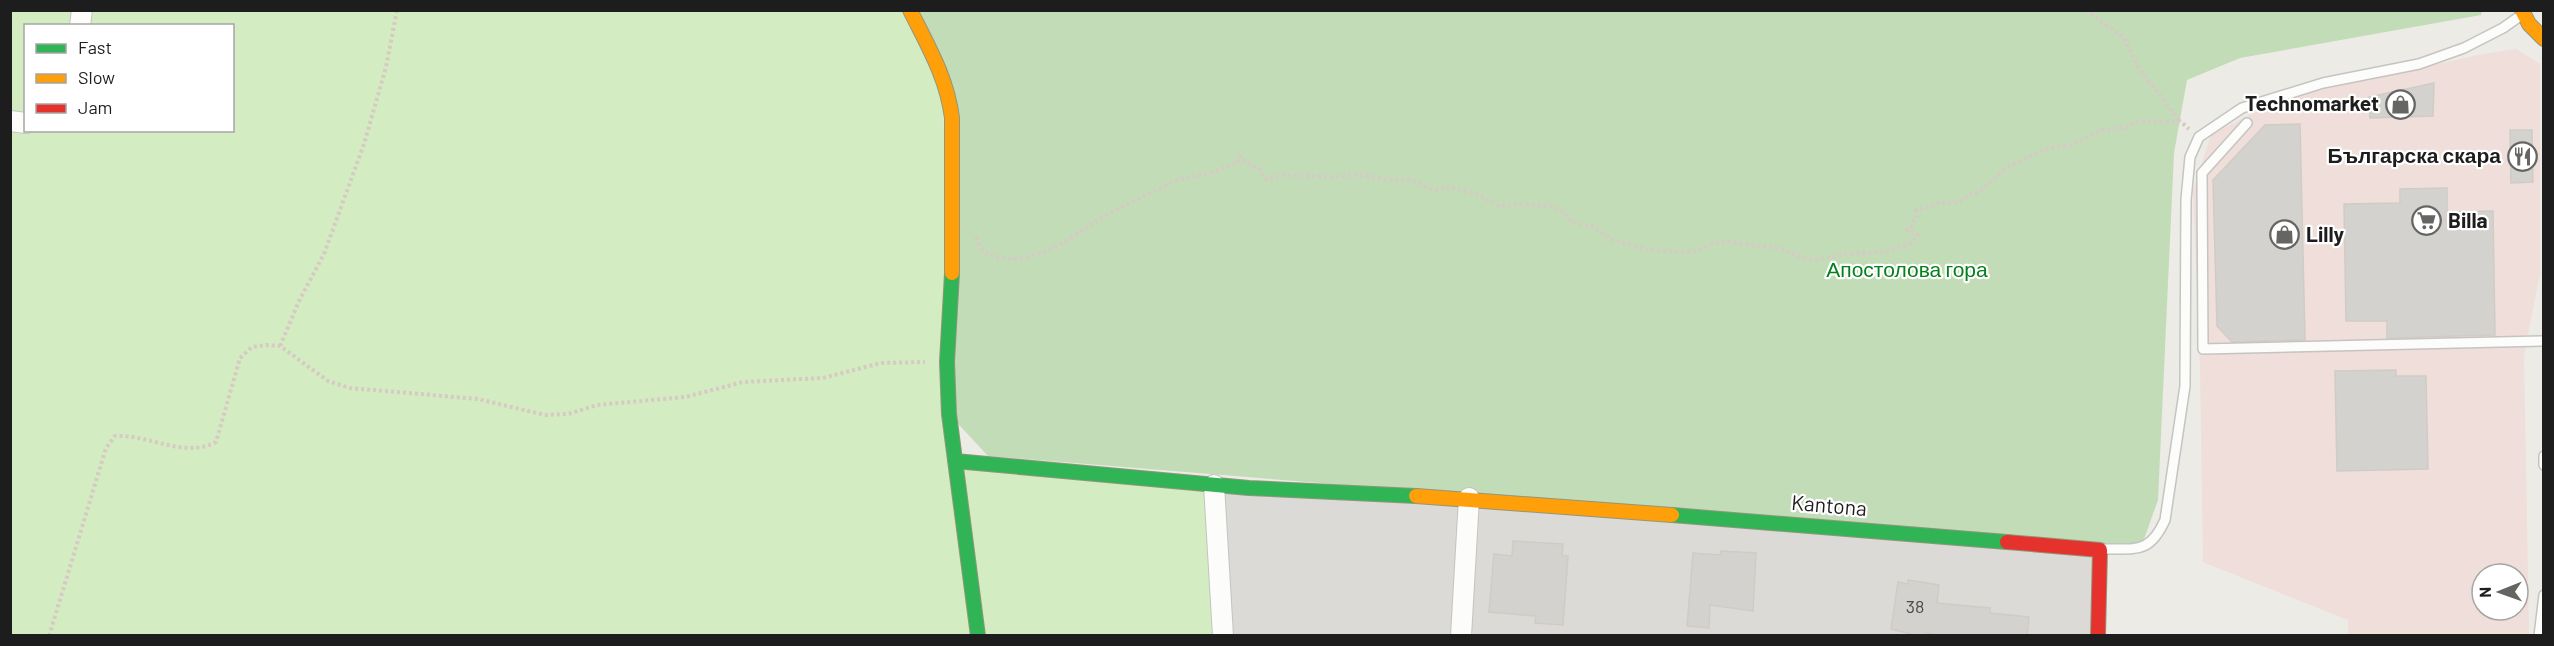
<svg xmlns="http://www.w3.org/2000/svg" width="2554" height="646" font-family="Barlow,sans-serif">
<style>
.residential{fill:#dbdad6}
.commercial{fill:#efded9;fill-rule:evenodd}
.grass{fill:#d4ecc1;fill-rule:evenodd}
.forest{fill:#c2dcb8}
.building{fill:#d4d2ce;stroke:#cfccc6;stroke-width:1.5}
.lines{fill:none;stroke-linecap:round;stroke-linejoin:round}
.lane-casing{stroke:#c4c4c1;stroke-width:12}
.street-casing{stroke:#c4c4c1;stroke-width:22}
.fast-casing{stroke:#92967c;stroke-width:16}
.slow-casing{stroke:#92967c;stroke-width:16}
.jam-casing{stroke:#92967c;stroke-width:16}
.path{stroke:#d7c9c4;stroke-width:4;stroke-dasharray:3 3;stroke-linecap:butt}
.lane{stroke:#fcfcfb;stroke-width:9}
.street{stroke:#fcfcfb;stroke-width:20}
.fast{stroke:#30b455;stroke-width:14}
.slow{stroke:#ff9f0a;stroke-width:14}
.jam{stroke:#e5322d;stroke-width:14}
.labels{text-anchor:middle;stroke-width:4.5;stroke-linejoin:round;paint-order:stroke}
.number-label{font-size:18px;fill:#4b4a49}
.poi-label{font-size:21px;font-weight:bold;fill:#1d1d1d;stroke:#fff;text-anchor:end}
.park-label{font-size:21px;fill:#05801c;stroke:#fff}
.street-label{font-size:21px;fill:#1d1d1d;stroke:#fff}
</style>
<rect width="100%" height="100%" fill="#ecebe5"/>
<path class="residential" d="M1214,485L2100,550L2098,635H1223Z"/>
<path class="commercial" d="M2516,49L2540,64V273L2524,356L2529,635H2348V620L2203,562L2200,363L2193,191L2211,135L2280,99L2483,54ZM2482,574H2518V610H2482Z"/>
<path class="grass" d="M10,11H910L942,74L955,461L1214,485L1223,635H11ZM26,26H232V130H26Z"/>
<path class="forest" d="M910,11H2482L2481,15L2240,58L2187,80L2174,153L2158,500L2143,542L2108,547L988,456L949,414L952,118Z"/>
<path class="building" d="M2434,83L2433,116L2370,118L2369,97Z
M2300,124L2305,340L2232,342L2217,326L2213,180L2265,125Z
M2510,130H2532L2533,182L2511,183Z
M2447,188V212L2493,211L2495,335L2387,338V321H2346L2344,204L2400,203V189Z
M2396,370V376H2426L2428,469L2337,471L2335,371Z
M1513,541L1563,544L1562,556H1568L1563,625L1535,623L1536,616L1489,612L1494,554L1512,556Z
M1721,551L1756,553L1753,611L1710,605L1709,628L1687,626L1693,553L1721,555Z
M1908,580L1939,585L1937,603L1990,608V613L2029,617L2027,636H1944L1926,633V636H1918L1891,629L1898,582L1908,584Z"/>
<g class="lines">
<defs>
<path id="lane" d="M2247,123L2202,173L2203,349L2544,341
M2544,456V465
M2102,549C2136,548 2149,555 2165,520L2185,386L2186,200L2190,157L2199,137L2242,108L2323,83L2419,64L2464,48L2503,28L2520,16
M2539,636L2544,595"/>
<path id="street" d="M80,26L82,10
M10,121L26,123
M1214,485L1223,636
M1461,636L1469,498"/>
<path id="fast" d="M952,273L947,362L949,414L978,636
M955,461L1249,488L1416,496
M1672,515L2007,542"/>
<path id="slow" d="M910,10C928,46 947,78 952,118V273
M2522,10L2529,24L2544,39
M1416,496L1672,515"/>
<path id="jam" d="M2007,542L2100,550L2098,636"/>
</defs>
<use href="#lane" class="lane-casing"/>
<use href="#street" class="street-casing"/>
<use href="#fast" class="fast-casing"/>
<use href="#slow" class="slow-casing"/>
<use href="#jam" class="jam-casing"/>
<path class="path" d="M2086,10L2124,38L2139,69L2179,120
M976,237C986,271 1035,258 1057,246C1072,239 1085,227 1100,219C1120,207 1141,197 1162,188C1178,175 1196,178 1214,172C1223,169 1228,165 1237,164L1240,156L1251,166L1260,169L1265,179L1282,175L1334,177L1363,175L1387,180L1408,179L1431,189L1438,190L1446,186L1477,194L1501,207L1513,204L1553,206L1565,213L1572,222L1594,227L1610,239L1646,249L1662,251L1692,252L1716,243L1728,242L1779,248L1806,259L1815,260L1845,254L1886,252L1912,243L1918,235L1907,230L1911,228L1913,221L1917,218L1916,210L1936,205L1937,203H1958L1971,194H1976L2009,166L2049,148L2072,145L2102,130L2127,127L2138,121L2166,122L2180,121L2189,129
M280,346L300,299L324,254L364,144L386,67L397,10
M49,636L106,448L115,436C149,434 184,459 216,442L240,358L252,347L266,345L280,346L328,381L350,388L478,399L545,415L568,414L597,405L685,397L743,382L823,378L881,363L925,362"/>
<use href="#lane" class="lane"/>
<use href="#street" class="street"/>
<use href="#fast" class="fast"/>
<use href="#slow" class="slow"/>
<use href="#jam" class="jam"/>
</g>
<defs>
<symbol id="shop-ring" viewBox="-11 -11 22 22"><circle r="9.5" fill="#fff" stroke="#656563" stroke-width="1.5"/><path d="M-5-2.5h2.3a2.7 3.5 0 0 1 5.4 0H5L5.5 6h-11ZM-1.5-2.5h3a1.5 2.3 0 0 0-3 0Z" fill="#656563"/></symbol>
<symbol id="restaurant-ring" viewBox="-11 -11 22 22"><circle r="9.5" fill="#fff" stroke="#656563" stroke-width="1.5"/><path d="M-5-6h1v4h1v-4h1v4h1v-4h1v5L-1.5 .5V6h-2V.5L-5-1ZM5-6V6H3V1.5H1.5Q1.5-4 5-6Z" fill="#656563"/></symbol>
<symbol id="supermarket-ring" viewBox="-11 -11 22 22"><circle r="9.5" fill="#fff" stroke="#656563" stroke-width="1.5"/><path d="M-6-5.5h2.5l.6 2H6L4.5 2H-2.5L-4.4-4H-6ZM-1.5 3.2a1.3 1.3 0 1 0 .1 0ZM3 3.2a1.3 1.3 0 1 0 .1 0Z" fill="#656563"/></symbol>
</defs>
<g fill-rule="evenodd">
<use href="#shop-ring" x="2384" y="88" width="33" height="33"/>
<use href="#restaurant-ring" x="2506" y="140" width="33" height="33"/>
<use href="#supermarket-ring" x="2410" y="204" width="33" height="33"/>
<use href="#shop-ring" x="2268" y="218" width="33" height="33"/>
</g>
<g class="labels">
<g class="number-label">
<text x="1915" y="613">38</text>
</g>
<g class="poi-label">
<text x="2379" y="111">Technomarket</text>
<text x="2501" y="163">Българска скара</text>
<text x="2448" y="228" text-anchor="start">Billa</text>
<text x="2306" y="242" text-anchor="start">Lilly</text>
</g>
<g class="park-label">
<text x="1907" y="277">Апостолова гора</text>
</g>
<g class="street-label">
<text transform="translate(1829 506) rotate(5)" y="7">Kantona</text>
</g>
</g>
<rect width="2554" height="646" fill="none" stroke="#1d1d1d" stroke-width="24"/>
<rect x="24" y="24" width="210" height="108" fill="#ffffff" stroke="#a5a5a5" stroke-width="1.5"/>
<rect x="36" y="44" width="30" height="9" fill="#30b455" stroke="#a5a5a5" stroke-width="1.5"/>
<text x="78" y="54" font-size="18" fill="#1d1d1d">Fast</text>
<rect x="36" y="74" width="30" height="9" fill="#ff9f0a" stroke="#a5a5a5" stroke-width="1.5"/>
<text x="78" y="84" font-size="18" fill="#1d1d1d">Slow</text>
<rect x="36" y="104" width="30" height="9" fill="#e5322d" stroke="#a5a5a5" stroke-width="1.5"/>
<text x="78" y="114" font-size="18" fill="#1d1d1d">Jam</text>
<g transform="translate(2500 592) rotate(269)"><circle r="28" fill="#ffffff" stroke="#a5a5a5" stroke-width="1.5"/>
<path d="M0-4.5L10 22L0 15L-10 22Z" fill="#656563"/>
<text y="-9" font-size="16" font-weight="bold" text-anchor="middle" fill="#1d1d1d">N</text>
</g>
</svg>
